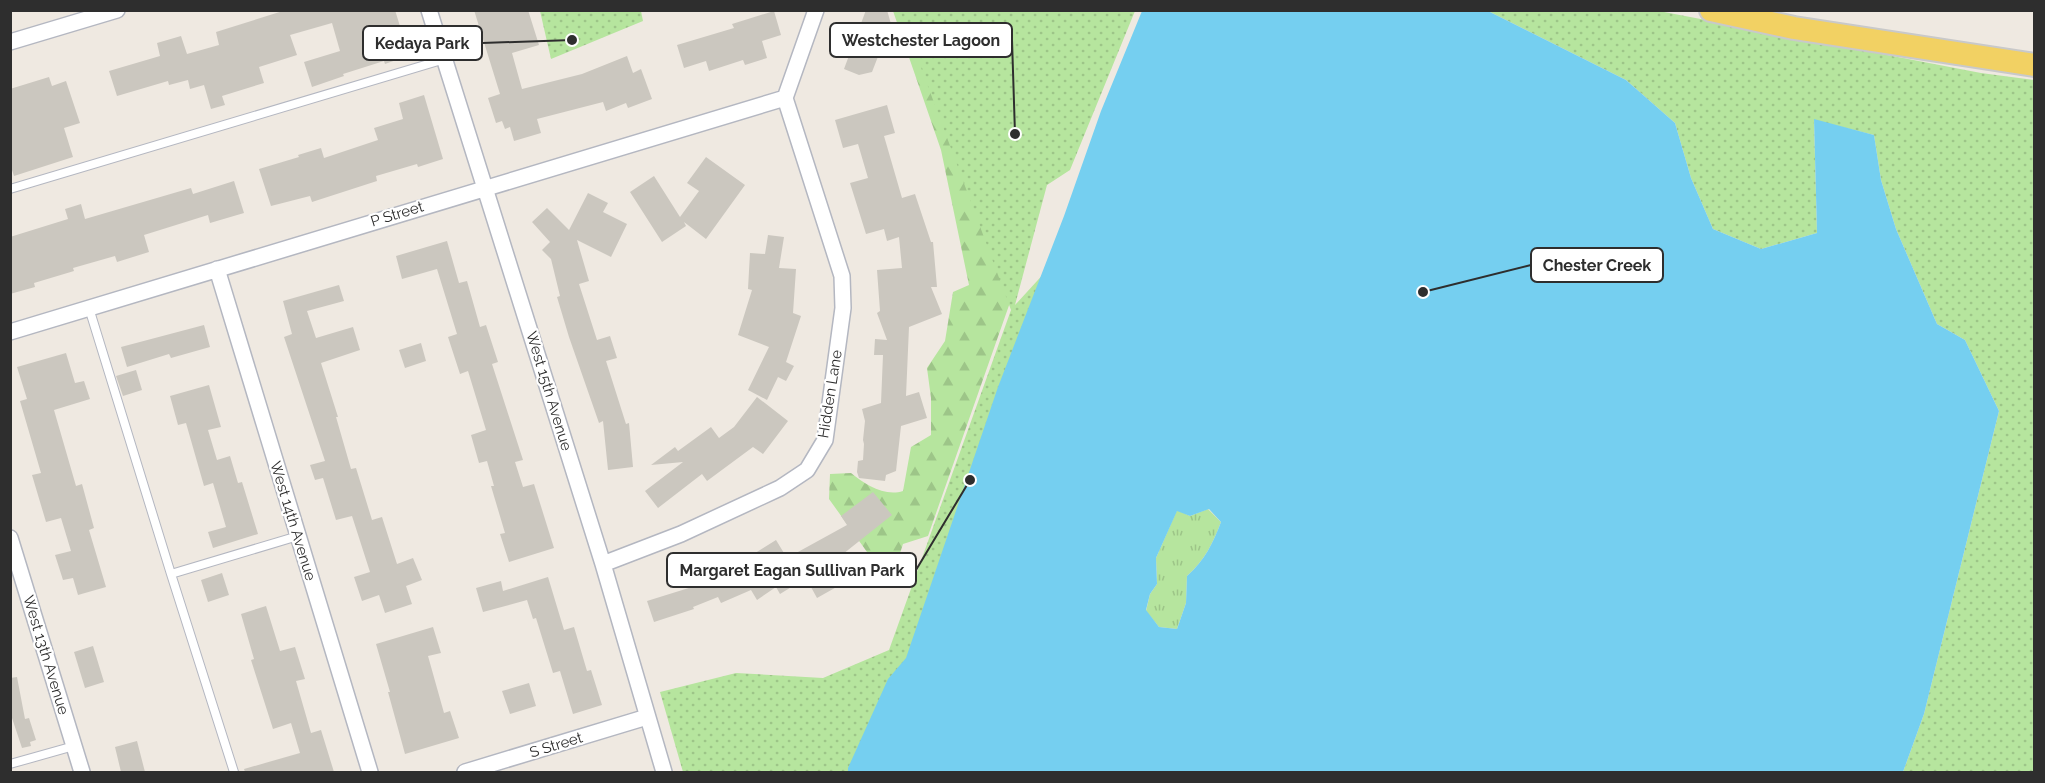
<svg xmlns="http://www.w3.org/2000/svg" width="2045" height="783" font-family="Raleway,sans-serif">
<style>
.grass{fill:url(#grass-tufts)}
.forest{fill:url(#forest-firs)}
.park{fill:url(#park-dots)}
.water{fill:#75cff0;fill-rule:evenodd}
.building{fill:#cbc7bf}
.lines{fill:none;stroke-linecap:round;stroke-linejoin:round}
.service-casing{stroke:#b4b7c1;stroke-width:10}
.minor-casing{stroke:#b4b7c1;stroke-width:18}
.primary-casing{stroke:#c9c9c9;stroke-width:26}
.service{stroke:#fff;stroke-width:8}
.minor{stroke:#fff;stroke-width:15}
.primary{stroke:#f2d163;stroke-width:22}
.labels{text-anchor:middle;stroke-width:4.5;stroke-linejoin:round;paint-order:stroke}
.street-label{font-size:15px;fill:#2e2e2e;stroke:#fff}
.leader{fill:none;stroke:#2e2e2e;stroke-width:2}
.callout-dot{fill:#2e2e2e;stroke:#fff;stroke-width:2}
.callout{fill:#fff;stroke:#2e2e2e;stroke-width:2}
.callout-label{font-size:16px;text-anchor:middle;font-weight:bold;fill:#2e2e2e}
</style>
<defs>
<pattern id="grass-tufts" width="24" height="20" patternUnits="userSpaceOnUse" patternTransform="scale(1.5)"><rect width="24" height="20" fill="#b6e59e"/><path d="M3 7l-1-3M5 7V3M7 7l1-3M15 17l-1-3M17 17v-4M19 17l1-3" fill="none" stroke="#9dc588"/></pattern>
<pattern id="forest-firs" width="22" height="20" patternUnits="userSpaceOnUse" patternTransform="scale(1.5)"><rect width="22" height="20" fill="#b6e59e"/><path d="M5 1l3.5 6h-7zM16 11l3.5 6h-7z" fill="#9dc588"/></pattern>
<pattern id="park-dots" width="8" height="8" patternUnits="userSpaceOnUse" patternTransform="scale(1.5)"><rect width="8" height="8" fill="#b6e59e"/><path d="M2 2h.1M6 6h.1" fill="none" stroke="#9dc588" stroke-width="1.8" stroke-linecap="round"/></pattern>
</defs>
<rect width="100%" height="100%" fill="#efe9e1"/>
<path class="grass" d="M1208,509L1221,522C1213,543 1205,560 1187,576L1186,603L1177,629L1159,627L1146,611L1150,594L1157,584L1156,558L1177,510L1190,516Z"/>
<path class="forest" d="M893,11H951L1020,274L928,536L903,544L890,584L829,499L830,474L851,473C865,484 884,497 903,491L911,447L931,435V398L927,368L945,341L953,292L969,285L941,150Z"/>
<path class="park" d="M540,11H641L643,21L551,59Z
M900,11H1135L1070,170L1047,185L1015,305L1069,246L896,772H683L660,692L736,673L823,678L889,650L1011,310Z
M1488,11H1659L1981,73L2034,80V772H1903L1924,714L1999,411L1965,340L1937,324L1896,229L1881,180L1874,135L1814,120L1817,233L1761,249L1713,229L1691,178L1675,123L1626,80Z"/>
<path class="water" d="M1142,11H1488L1626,80L1675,123L1691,178L1713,229L1761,249L1817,233L1814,119L1874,135L1881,180L1896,229L1937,324L1965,340L1999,411L1924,714L1903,772H848V768L888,679L906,658L998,387L1064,216L1101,111ZM1209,509L1221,522C1213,543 1205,560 1187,576L1186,603L1177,629L1159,627L1146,610L1150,594L1157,584L1156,558L1177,511L1190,516Z"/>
<path class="building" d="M286,10H395L403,36L394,39L399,59L385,64L384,61L343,74L344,76L312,87L304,62L340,51L332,23L290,35L297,55L259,67L264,83L222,96L225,105L211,109L204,85L190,89L188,80L169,85L168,81L117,96L109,71L160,56L157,43L181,36L187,54L219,45L216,32Z
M474,10H528L539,45L512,53L522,89L582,74L627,56L633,73L641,69L652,99L628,108L626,103L606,111L603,102L537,119L541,133L514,141L510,127L505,129L502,121L496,123L488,98L500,94Z
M866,10H887L891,24L886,37L888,46L885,53L879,54L872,72L859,75L844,69Z
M774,11L781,35L762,41L767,58L745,65L743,60L709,71L706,61L684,68L677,45L734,28L732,24Z
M49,77L52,86L66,81L80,123L64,128L73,157L14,176L10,164V89Z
M424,95L443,159L418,167L417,164L376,176L377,181L312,202L310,196L271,206L259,169L299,157L298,155L321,148L324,158L378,140L374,128L403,119L399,103Z
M887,105L895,133L884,136L902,198L915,194L931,242H933L937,287H931L942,314L909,327L906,396L919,392L927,418L901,426L896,471L886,475L885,481L859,478L857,472L858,461L863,460L864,444L863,440L865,421L862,409L881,403L883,355H874L875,339L887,340L877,313L880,311L877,270L902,268L899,237L887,241L884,229L866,234L850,183L868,178L858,144L843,148L835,120Z
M706,157L745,185L706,239L684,222L686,226L662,242L630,192L654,176L680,217L699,191L687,183Z
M234,181L244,213L210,223L208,215L144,235L149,252L117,262L115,256L73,268L74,271L34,283L35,287L10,294V237L68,219L65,209L81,204L85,219L191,188L193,194Z
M588,193L608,203L603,212L627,224L611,257L577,240L589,281L579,284L597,340L610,336L617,358L606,361L626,424L629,423L633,467L608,470L603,421L599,423L569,337L557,297L560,296L551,259L542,250L550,242L532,222L547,208L569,230Z
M768,235L784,237L779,268L796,269L793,313L801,316L786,362L794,366L786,381L778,377L767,400L748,390L769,347L738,335L752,290L748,289L750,253L765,254Z
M447,241L459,283L467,281L480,327L486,325L498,362L492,364L523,460L515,462L523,487L534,484L554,548L509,562L500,534L505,533L491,486H494L487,461L479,463L471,435L486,430L468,371L460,374L448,337L457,334L437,269L402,279L396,256Z
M339,285L344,301L307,311L316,338L353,327L360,350L321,363L338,417H336L351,469L356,468L372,520L382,517L397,564L413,558L422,580L406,586L412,604L385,613L379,595L362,601L354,577L370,572L352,516L336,520L323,478L315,480L310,465L325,461L284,337L292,334L283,301Z
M204,325L210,347L171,358L169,354L127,367L121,347Z
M421,343L426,361L405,368L399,350Z
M66,353L75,383L84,381L90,399L54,410L76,486L82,484L94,528L89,530L106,587L78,595L73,578L63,580L55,555L71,551L61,518L46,522L32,475L41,473L20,401L27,399L17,367Z
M136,370L142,390L123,396L116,376Z
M209,385L221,427L208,430L217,460L230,456L238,483L242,482L258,534L213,548L208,532L226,527L213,483L204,486L186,423L178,425L170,396Z
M757,397L788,421L763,454L753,447L707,481L702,474L658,508L645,491L683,462L651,465L675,447L678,451L711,427L719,438L734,427Z
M873,492L892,515L843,554L856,576L817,598L806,578L780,594L776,587L757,600L751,590L721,603L718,597L693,607L694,609L654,622L647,601L692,587L691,584L733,567L776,540L787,558L847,525L841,516Z
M222,573L229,595L208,602L201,580Z
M548,577L564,630L574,627L587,671L591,670L602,705L573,714L560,671L553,673L536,618L533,619L527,600L483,612L476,588L501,581L503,591Z
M266,606L280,651L295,647L305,679L296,681L311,733L321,730L334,772H245L244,769L300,753L291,723L273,729L251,660L254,659L241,614Z
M433,627L441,653L428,656L444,713L450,711L459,738L405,754L388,692H390L376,644Z
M93,646L104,682L85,688L74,652Z
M17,677L25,719L29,718L36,740L30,742L31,746L22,748L10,712V678Z
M529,683L536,706L510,714L502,691Z
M137,741L145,772H121L115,747Z"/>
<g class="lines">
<defs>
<path id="service" d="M10,189L445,59
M89,308L171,574L234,772
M171,574L298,536
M10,764L74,746"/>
<path id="minor" d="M429,10L603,564L664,772
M10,42L117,10
M785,98L816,10
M217,269L370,772
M10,332L785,98
M10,538L82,772
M603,564L681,534L780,488L807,470L825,440L843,308L842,276L785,98
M465,772L647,717"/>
<path id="primary" d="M1711,10L1794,28L2034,65"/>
</defs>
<use href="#service" class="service-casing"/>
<use href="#minor" class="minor-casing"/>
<use href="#primary" class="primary-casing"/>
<use href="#service" class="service"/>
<use href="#minor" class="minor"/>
<use href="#primary" class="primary"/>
</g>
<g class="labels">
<g class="street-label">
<text transform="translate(397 214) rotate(-17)" y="5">P Street</text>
<text transform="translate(549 391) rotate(73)" y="5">West 15th Avenue</text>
<text transform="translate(830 394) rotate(-81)" y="5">Hidden Lane</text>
<text transform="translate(293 521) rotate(73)" y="5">West 14th Avenue</text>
<text transform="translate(46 655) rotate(73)" y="5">West 13th Avenue</text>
<text transform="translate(556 745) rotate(-17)" y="5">S Street</text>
</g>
</g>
<path class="leader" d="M1015 134L1012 40M572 40L482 43M1423 292L1531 265M970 480L916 570"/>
<g class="callout-dot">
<circle cx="1015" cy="134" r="6"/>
<circle cx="572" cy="40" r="6"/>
<circle cx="1423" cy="292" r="6"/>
<circle cx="970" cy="480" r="6"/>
</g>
<g class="callout">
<rect x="830" y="23" width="182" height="34" rx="6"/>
<rect x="363" y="26" width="119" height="34" rx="6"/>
<rect x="1531" y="248" width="132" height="34" rx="6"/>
<rect x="667" y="553" width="249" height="34" rx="6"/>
</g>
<g class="callout-label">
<text x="921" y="46">Westchester Lagoon</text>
<text x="422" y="49">Kedaya Park</text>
<text x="1597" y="271">Chester Creek</text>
<text x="792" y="576">Margaret Eagan Sullivan Park</text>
</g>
<rect width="2045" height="783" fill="none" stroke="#2e2e2e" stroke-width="24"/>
</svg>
